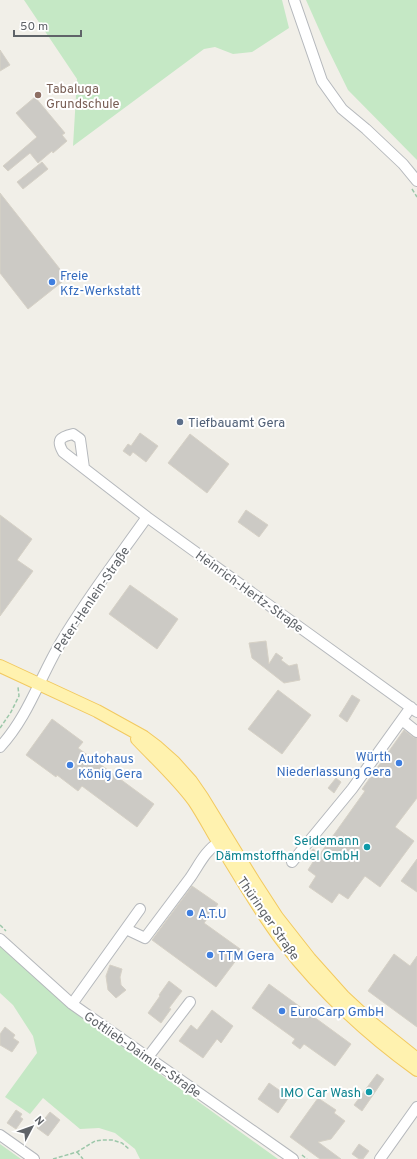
<svg xmlns="http://www.w3.org/2000/svg" width="417" height="1159" font-family="Overpass,sans-serif">
<style>
.green{fill:#c5e8c5}
.building{fill:#cccac5;stroke:#d6d1c6}
.lines{fill:none;stroke-linecap:round;stroke-linejoin:round}
.minor-casing{stroke:#b5b8bc;stroke-width:12}
.major-casing{stroke:#f2c960;stroke-width:14}
.path{stroke:#9cc7a9;stroke-width:1.5;stroke-dasharray:4 2;stroke-linecap:butt}
.minor{stroke:#fff;stroke-width:10}
.major{stroke:#fff2af;stroke-width:12}
.education-dot{fill:#8d6e63;stroke:#fff;stroke-width:1.5}
.shop-dot{fill:#3f7fe0;stroke:#fff;stroke-width:1.5}
.service-dot{fill:#5c6f8a;stroke:#fff;stroke-width:1.5}
.culture-dot{fill:#0f9aa8;stroke:#fff;stroke-width:1.5}
.labels{text-anchor:middle;stroke-width:4;stroke-linejoin:round;paint-order:stroke}
.education-label{font-size:13px;fill:#785e54;stroke:#fff;text-anchor:start}
.shop-label{font-size:13px;fill:#366cbe;stroke:#fff;text-anchor:start}
.service-label{font-size:13px;fill:#4e5e75;stroke:#fff;text-anchor:start}
.street-label{font-size:13px;fill:#5f6368;stroke:#fff}
.culture-label{font-size:13px;fill:#0d838f;stroke:#fff;text-anchor:end}
</style>
<rect width="100%" height="100%" fill="#f1efe8"/>
<path class="green" d="M24,0H282L289,28L252,52L233,54L215,47L204,49L73,146L77,79Z
M306,0H417V160L348,90L326,45Z
M0,945L70,1009L278,1159H140L135,1149L115,1133L99,1128L80,1129L43,1098L30,1114L5,1097L37,1053L33,1036L13,1005L0,993Z
M0,1144L21,1159H0Z"/>
<path class="building" d="M0,50L10,65L0,71Z
M35,97L65,133L62,135L67,141L53,153L52,151L38,163L30,153L8,171L3,166L37,137L16,113Z
M42,162L48,169L23,189L17,182Z
M0,193L67,278L28,309L0,273Z
M140,433L158,446L146,462L133,452L130,456L123,451L128,444L131,446Z
M190,434L229,464L207,493L168,463Z
M246,510L268,525L259,537L238,522Z
M0,515L32,539L17,560L33,571L0,616Z
M130,585L178,619L157,649L109,614Z
M266,641L269,664L276,653L283,658L281,660L289,666L297,664L300,680L284,683L252,658L249,643Z
M278,690L311,715L282,754L248,729Z
M352,695L360,700L347,722L339,716Z
M52,719L83,742L78,748L154,804L137,827L82,786L78,791L57,775L56,777L26,755Z
M404,730L413,737L417,738V798L395,827L414,841L380,887L365,876L348,899L339,893L332,903L309,887L316,876L308,870L313,862L307,858L313,849L320,854L365,791L362,789Z
M336,778L341,782L334,793L328,788Z
M417,859V892L401,881Z
M192,886L218,904L204,923L243,951L216,987L152,940Z
M394,954L410,966L417,956V1027L368,991Z
M110,965L122,969L120,977L121,985L126,990L116,998L108,990L106,976Z
M169,981L182,991L169,1008L171,1009L161,1023L148,1013L160,996L159,995Z
M269,984L351,1044L335,1066L304,1044L300,1049L292,1043L295,1039L252,1008Z
M212,1010L233,1026L221,1043L217,1039L203,1058L179,1041L191,1025L197,1030Z
M5,1027L15,1035L13,1038L19,1042L12,1052L0,1045V1034Z
M377,1074L384,1079L362,1111L354,1105Z
M269,1083L289,1097L278,1113L258,1099Z
M318,1098L336,1110L334,1113L345,1121L331,1139L318,1142L341,1159H320L290,1137Z
M16,1110L22,1114L20,1117L23,1119L16,1129L7,1123Z
M50,1112L60,1120L48,1136L37,1128Z
M359,1144L369,1151L363,1159H359L352,1154Z"/>
<g class="lines">
<defs>
<path id="minor" d="M294,0L322,81L342,109L366,129L403,164L417,181
M84,468L80,439L73,434C60,437 56,440 63,452L147,517L417,712
M402,720L417,732
M0,747C28,717 40,677 61,642C87,598 118,558 147,517
M292,862L352,789L411,707
M126,929L145,938C160,918 175,898 190,878C199,865 205,851 219,842
M0,939L72,1004L293,1159
M72,1004L140,909
M148,1057L190,1002
M0,1135L34,1159
M380,1159L417,1107"/>
<path id="major" d="M0,666L97,711L144,737L156,746L174,762L191,781L202,797L253,880L277,917L310,959L344,997L372,1023L417,1059
M137,739C156,759 177,778 194,801C202,813 209,826 216,838C238,873 258,909 283,942C321,991 367,1034 417,1070"/>
</defs>
<use href="#minor" class="minor-casing"/>
<use href="#major" class="major-casing"/>
<path class="path" d="M412,189L417,197
M0,728L11,712L19,696L18,687
M0,925L6,931
M77,1152L83,1159
M302,1155L307,1159
M53,1159L77,1152L95,1141L102,1140H112L122,1143L129,1149"/>
<use href="#minor" class="minor"/>
<use href="#major" class="major"/>
</g>
<circle class="education-dot" cx="38" cy="95" r="4"/>
<g class="shop-dot">
<circle cx="52" cy="282" r="4"/>
<circle cx="399" cy="763" r="4"/>
<circle cx="70" cy="765" r="4"/>
<circle cx="190" cy="913" r="4"/>
<circle cx="210" cy="955" r="4"/>
<circle cx="282" cy="1011" r="4"/>
</g>
<circle class="service-dot" cx="180" cy="422" r="4"/>
<g class="culture-dot">
<circle cx="367" cy="847" r="4"/>
<circle cx="369" cy="1092" r="4"/>
</g>
<g class="labels">
<g class="education-label">
<text x="46" y="93">Tabaluga<tspan x="46" dy="15">Grundschule</tspan></text>
</g>
<g class="shop-label">
<text x="60" y="280">Freie<tspan x="60" dy="15">Kfz-Werkstatt</tspan></text>
<text x="391" y="761" text-anchor="end">Würth<tspan x="391" dy="15">Niederlassung Gera</tspan></text>
<text x="78" y="763">Autohaus<tspan x="78" dy="15">König Gera</tspan></text>
<text x="198" y="918">A.T.U</text>
<text x="218" y="960">TTM Gera</text>
<text x="290" y="1016">EuroCarp GmbH</text>
</g>
<g class="service-label">
<text x="188" y="427">Tiefbauamt Gera</text>
</g>
<g class="street-label">
<text transform="translate(250 591) rotate(36)" y="5">Heinrich-Hertz-Straße</text>
<text transform="translate(91 599) rotate(-56)" y="5">Peter-Henlein-Straße</text>
<text transform="translate(269 918) rotate(55)" y="5">Thüringer Straße</text>
<text transform="translate(143 1054) rotate(35)" y="5">Gottlieb-Daimler-Straße</text>
</g>
<g class="culture-label">
<text x="359" y="845">Seidemann<tspan x="359" dy="15">Dämmstoffhandel GmbH</tspan></text>
<text x="361" y="1097">IMO Car Wash</text>
</g>
</g>
<g transform="translate(32 1127) rotate(49)" stroke="#ffffff" stroke-width="3" paint-order="stroke">
<path d="M0-3L7 15L0 10L-7 15Z" fill="#5f6368"/>
<text y="-6" font-size="11" font-weight="bold" text-anchor="middle" fill="#5f6368">N</text>
</g>
<path d="M14 30v6h67v-6" fill="none" stroke="#5f6368" stroke-width="2"/>
<text x="20" y="30" font-size="12" fill="#5f6368" stroke="#ffffff" stroke-width="3" paint-order="stroke">50 m</text>
</svg>
